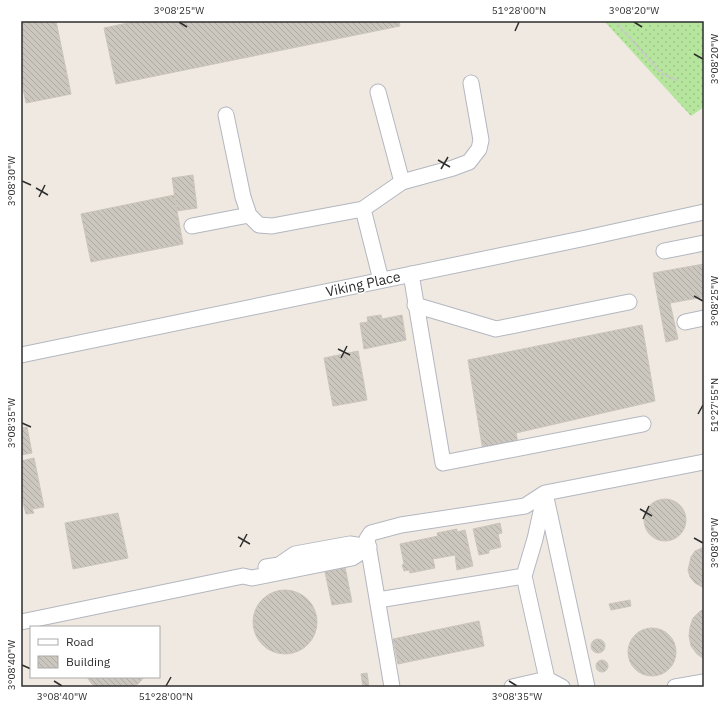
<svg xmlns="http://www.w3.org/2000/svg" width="725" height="708" font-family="'IBM Plex Sans',sans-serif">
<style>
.grass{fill:url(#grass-dots)}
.building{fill:url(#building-back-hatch);stroke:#cbc5ba}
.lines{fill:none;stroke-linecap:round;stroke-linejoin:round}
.minor-casing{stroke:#b4b7c1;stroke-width:17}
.path{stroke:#c9c9c9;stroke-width:2.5;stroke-dasharray:3 2;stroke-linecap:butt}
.minor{stroke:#fff;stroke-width:15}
.ticks{fill:none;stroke:#2e2e2e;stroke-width:1.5}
.labels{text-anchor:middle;stroke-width:3;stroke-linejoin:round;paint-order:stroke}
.street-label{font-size:14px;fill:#2e2e2e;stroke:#fff}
.neatline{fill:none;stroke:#2e2e2e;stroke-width:1.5}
.ticks-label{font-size:10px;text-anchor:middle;fill:#2e2e2e}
</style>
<defs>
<pattern id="grass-dots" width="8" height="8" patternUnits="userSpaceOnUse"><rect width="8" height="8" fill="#b6e59e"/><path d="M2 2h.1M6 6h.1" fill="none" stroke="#9dc588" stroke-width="1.8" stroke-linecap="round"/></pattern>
<pattern id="building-back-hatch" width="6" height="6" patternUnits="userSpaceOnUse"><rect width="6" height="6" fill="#cbc7bf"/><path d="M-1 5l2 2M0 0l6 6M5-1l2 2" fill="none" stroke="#afaba4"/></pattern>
</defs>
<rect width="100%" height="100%" fill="#efe9e1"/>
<path class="grass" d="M604,21H704V107L691,116Z"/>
<path class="building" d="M21,21H56L71,94L26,103L21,78Z
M137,21H399L400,26L116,84L104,28Z
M193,175L197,208L177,211L172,178Z
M174,195L183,244L91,262L81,214Z
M704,264V297L670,303L678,339L666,342L653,273Z
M381,315L382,319L402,315L406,340L364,349L360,323L368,322L367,317Z
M642,325L655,401L516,433L518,443L483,451L468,360Z
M358,351L367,400L333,406L324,358Z
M27,427L32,453L21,455V428Z
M34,458L44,507L32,509L34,513L26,514L21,494V461Z
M644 520a21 21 0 1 1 42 0a21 21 0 1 1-42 0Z
M118,513L128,558L73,569L65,523Z
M500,523L502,533L498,534L501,547L489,550V553L479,555L473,529Z
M457,529V532L465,530L473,566L457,570L455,555L433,559L435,568L410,573L409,570L404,571L402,565L404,564L400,544L438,536L437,533Z
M704,547V588L695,583L690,577L688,570L691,557L695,551Z
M345,567L352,602L332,605L325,572Z
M253 622a32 32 0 1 1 64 0a32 32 0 1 1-64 0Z
M630,600L631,606L611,610L609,604Z
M704,609V659L697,654L691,646L689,636L690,627L693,618L699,612Z
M479,621L484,646L398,664L393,639Z
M628 652a24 24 0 1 1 48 0a24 24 0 1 1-48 0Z
M591 646a7 7 0 1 1 14 0a7 7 0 1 1-14 0Z
M596 666a6 6 0 1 1 12 0a6 6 0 1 1-12 0Z
M367,673L369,687H363L361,674Z
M87,677H144L139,683L134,687H96L91,683Z"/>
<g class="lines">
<defs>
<path id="minor" d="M378,92L402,182
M226,115L243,197L249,215L259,225L272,226L363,209L381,280
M363,209L402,182L453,168L469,162L479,149L481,140L471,83
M192,226L249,215
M664,251L704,243
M411,274L443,463L643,424
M415,305L496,329L629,302
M685,322L704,318
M21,355L586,238L704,212
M545,493L587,687
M266,567L279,565L295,554L350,544L369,547
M524,576L535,539L544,498
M378,600L524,576L547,679
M21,622L243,576L252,578L352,558L369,547
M392,687L367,539L371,533L401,525L525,506L545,493L704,462
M512,687L547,679L562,687
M675,687L704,682"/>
</defs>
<use href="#minor" class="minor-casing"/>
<path class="path" d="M615,21L662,74L680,81"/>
<use href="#minor" class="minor"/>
</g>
<path class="ticks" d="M179,22L187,27M634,22L642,27M515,31L519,22M694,54L703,59M438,160L450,167M441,169L448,157M22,181L31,185M36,188L48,195M39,197L45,185M694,296L703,301M338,349L350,355M341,358L347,346M698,414L703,405M22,423L31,427M640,509L652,516M643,519L649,506M238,537L250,544M694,538L703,543M240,547L247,534M22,665L31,669M54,681L62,686M509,681L517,686M166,686L171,677"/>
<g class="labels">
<g class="street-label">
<text transform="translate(363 284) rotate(-12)" y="5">Viking Place</text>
</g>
</g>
<rect width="725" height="708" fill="none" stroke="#ffffff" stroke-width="44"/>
<rect x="30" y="626" width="130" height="52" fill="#ffffff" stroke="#ababab"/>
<rect x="38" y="639" width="20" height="6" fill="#ffffff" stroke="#ababab"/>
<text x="66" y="646" font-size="12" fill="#2e2e2e">Road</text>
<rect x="38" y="656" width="20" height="12" fill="url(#building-back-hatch)" stroke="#ababab"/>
<text x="66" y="666" font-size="12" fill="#2e2e2e">Building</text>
<rect x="22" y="22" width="681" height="664" class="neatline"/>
<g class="ticks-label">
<text x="179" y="14">3°08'25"W</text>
<text x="519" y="14">51°28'00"N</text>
<text x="634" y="14">3°08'20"W</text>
<text transform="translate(714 59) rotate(-90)" y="4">3°08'20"W</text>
<text transform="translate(11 181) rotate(-90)" y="4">3°08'30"W</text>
<text transform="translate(714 301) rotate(-90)" y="4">3°08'25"W</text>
<text transform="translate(714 405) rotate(-90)" y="4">51°27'55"N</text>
<text transform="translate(11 423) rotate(-90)" y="4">3°08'35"W</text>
<text transform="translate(714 543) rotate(-90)" y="4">3°08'30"W</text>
<text transform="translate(11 665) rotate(-90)" y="4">3°08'40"W</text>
<text x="62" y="700">3°08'40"W</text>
<text x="166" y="700">51°28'00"N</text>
<text x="517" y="700">3°08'35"W</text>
</g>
</svg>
